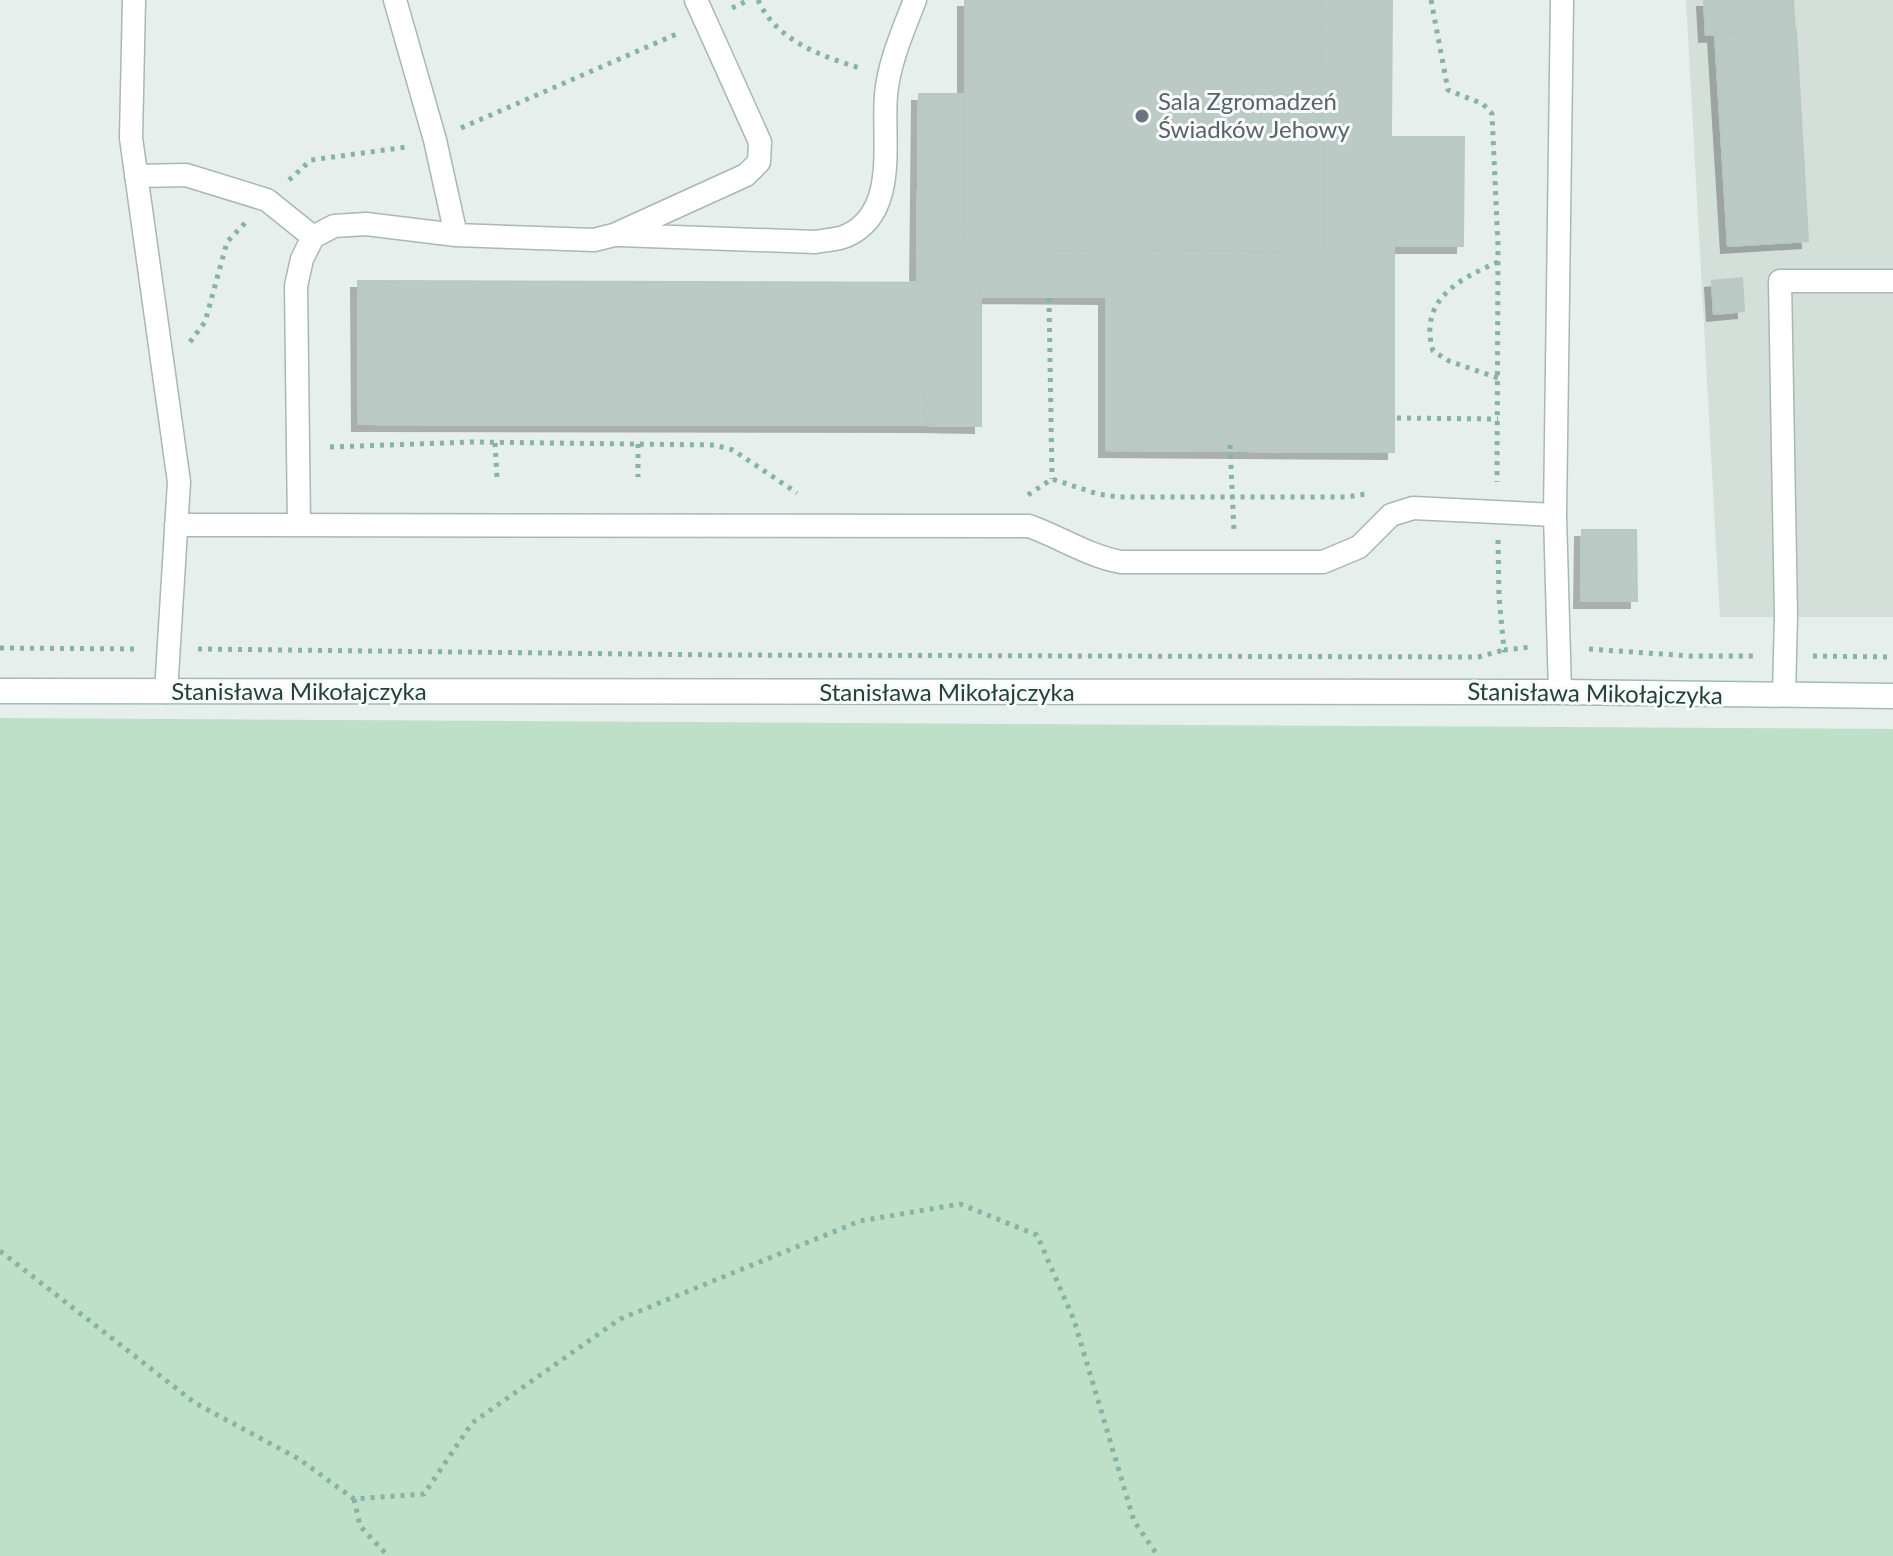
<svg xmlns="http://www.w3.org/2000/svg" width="1893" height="1556" font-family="Lato,sans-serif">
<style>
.built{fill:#d4dfda}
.green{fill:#bfe0c8}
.building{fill:#bbcac4;stroke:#b8c9c2;stroke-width:2;filter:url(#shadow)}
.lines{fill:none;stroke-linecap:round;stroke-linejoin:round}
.lane-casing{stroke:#a8b8b2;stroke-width:25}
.secondary-casing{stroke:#a4bbb3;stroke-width:27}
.path{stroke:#86b3a5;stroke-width:5;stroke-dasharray:4 6;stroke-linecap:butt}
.lane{stroke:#fff;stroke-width:22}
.secondary{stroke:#fff;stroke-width:24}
.worship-dot{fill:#6b7280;stroke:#f7fbf9;stroke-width:3}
.labels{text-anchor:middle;stroke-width:6;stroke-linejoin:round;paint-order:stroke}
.worship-label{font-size:24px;fill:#5b616d;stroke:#f7fbf9;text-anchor:start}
.street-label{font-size:24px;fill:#24423a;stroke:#f7fbf9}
</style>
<defs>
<filter id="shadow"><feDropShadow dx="-7" dy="7" stdDeviation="0" flood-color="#0004"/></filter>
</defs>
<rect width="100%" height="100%" fill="#e6efeb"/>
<path class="built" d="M1686,0H1893V617H1720Z"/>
<path class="green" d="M0,718L1893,729V1556H0Z"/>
<path class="building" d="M965,0H1322L1320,137H1324V252L965,249Z
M1322,0H1392L1391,137H1464L1463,246H1394V452L1106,450V297L981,296V283L917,282L919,94H964L965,249L1324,252V137H1320Z
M1704,0H1793L1795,30L1706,35Z
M1796,30L1808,241L1728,246L1715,34Z
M1742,278L1744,311L1714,314L1712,281Z
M358,281L981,283V390H925L926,425L359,424Z
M925,390H981V426L926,425Z
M1582,530H1636L1637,601H1581Z"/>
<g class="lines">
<defs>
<path id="lane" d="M134,0L131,138L179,482L166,692
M395,0L435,140L456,235
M136,176L186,175L267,200L313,237
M619,235L815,242C824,240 837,240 846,236C899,213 882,141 886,95C889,62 903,31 915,0
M176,525L1029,526C1060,537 1088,556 1121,562H1323L1359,547L1391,515L1413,508L1555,515
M299,525L296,286L302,259L313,237L334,226L366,224L456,235L594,240L614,235L746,175L759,162L760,142L696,0
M1560,692L1555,515L1562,0
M1784,694L1786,616L1780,281H1893"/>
<path id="secondary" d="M0,691L1560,692L1893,696"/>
</defs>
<use href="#lane" class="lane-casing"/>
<use href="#secondary" class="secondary-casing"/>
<path class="path" d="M758,0C776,40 820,56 860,68
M1431,0L1448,90L1483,104L1492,114L1498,246L1497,482
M732,8L749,0
M461,128L679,33
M289,180L311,160L407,147
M1498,262C1459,279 1418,300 1433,351L1449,361L1498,378
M1049,298L1052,479
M190,342L205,322L227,242L245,223
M1397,418L1498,419
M495,443L497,478
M638,444V477
M1230,445L1234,532
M330,447L472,442L714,445L733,450L797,493
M1028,495L1052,479L1098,494L1118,497H1347L1366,494
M1498,540L1499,597L1504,650L1531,647
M0,648L140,649
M198,649L718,655L1478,657L1504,650
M1589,649L1690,656H1755
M1813,656L1893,657
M0,1251L195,1403L299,1459L354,1499L424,1494L472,1423L620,1319L860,1221L960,1204L1037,1235L1074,1320L1134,1521L1158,1556
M354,1499L360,1526L388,1556"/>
<use href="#lane" class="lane"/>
<use href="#secondary" class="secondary"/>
</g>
<circle class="worship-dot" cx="1142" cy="116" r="8"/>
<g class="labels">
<g class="worship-label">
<text x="1158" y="110">Sala Zgromadzeń<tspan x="1158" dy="28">Świadków Jehowy</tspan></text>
</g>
<g class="street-label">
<text x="299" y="700">Stanisława Mikołajczyka</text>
<text x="947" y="701">Stanisława Mikołajczyka</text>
<text transform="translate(1595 694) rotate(1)" y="8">Stanisława Mikołajczyka</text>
</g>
</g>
</svg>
